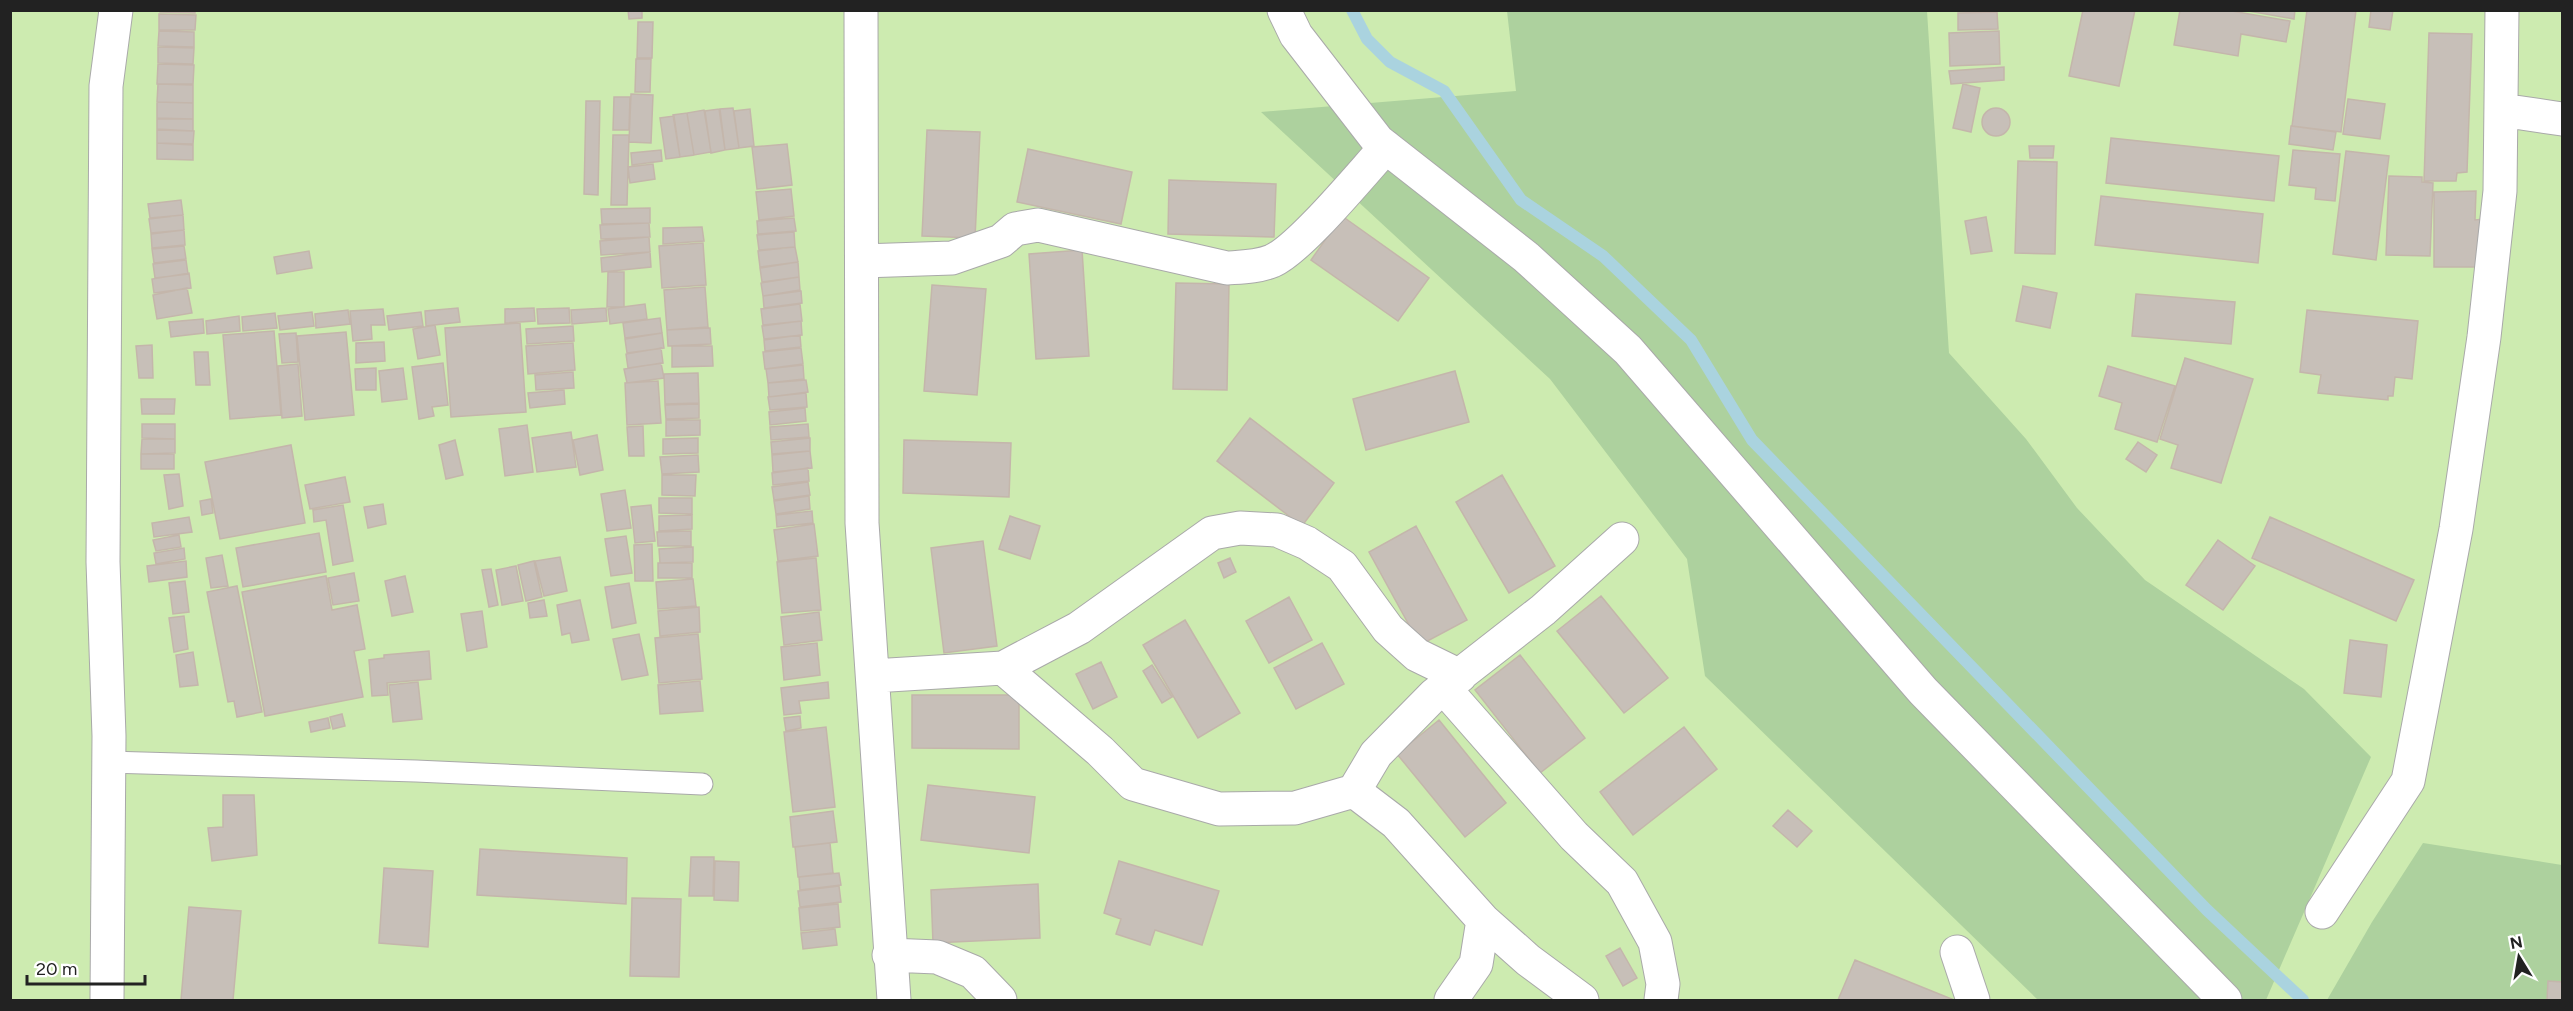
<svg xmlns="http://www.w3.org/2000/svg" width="2573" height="1011" font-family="Figtree,sans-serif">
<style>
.grass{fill:#cdebb0}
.forest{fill:#add19e}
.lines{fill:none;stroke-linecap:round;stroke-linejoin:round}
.stream{stroke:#aad3df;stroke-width:12}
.building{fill:#c7bfb8;stroke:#c4b6ab;stroke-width:1.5}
.lane-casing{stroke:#a9a9a9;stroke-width:23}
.street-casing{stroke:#a9a9a9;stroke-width:35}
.lane{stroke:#fff;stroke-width:21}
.street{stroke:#fff;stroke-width:33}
</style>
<rect width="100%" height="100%" fill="#f2efe9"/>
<path class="grass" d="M10,11H2562V1000H11Z"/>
<path class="forest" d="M1507,11H1927L1949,353L2026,439L2077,508L2145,580L2304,689L2371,757L2266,1000H2038L1705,676L1687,559L1550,379L1261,112L1516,91Z
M2423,843L2562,865V1000H2327L2372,922Z"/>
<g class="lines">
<path class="stream" d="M1352,10L1367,39L1390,62L1444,91L1521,200L1603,256L1691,340L1752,440L2207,910L2303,1000"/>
</g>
<path class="building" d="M160,10H195V13L160,12Z
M628,10H642V18L629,19Z
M2083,10H2135L2119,86L2069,76Z
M2180,10H2226L2290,21L2286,42L2241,34L2238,56L2174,45Z
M2243,10H2295L2294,19Z
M2307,10H2356L2341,132L2292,126Z
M2371,10H2393L2390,30L2369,27Z
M1997,12L1998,29L1958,30V13Z
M159,14L196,15L195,30H159Z
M638,22H653L652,58H637Z
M159,31L194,32V47L158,46Z
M1999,31L2000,64L1950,66L1949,33Z
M2429,33L2472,34L2467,172L2457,173L2456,181H2424Z
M158,47L194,48L193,64L158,63Z
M636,59H651L650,92H635Z
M158,64L194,65L193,84H157Z
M2004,67V80L1951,84L1949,71Z
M158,84L193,85V103L157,102Z
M1963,84L1980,88L1971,132L1953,128Z
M631,94L653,95L651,143L629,142Z
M614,97H630L629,130H613Z
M2348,99L2385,104L2380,139L2343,134Z
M586,101H600L598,195L584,194Z
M157,102L193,103V119L157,118Z
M1982 122a14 14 0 1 1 28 0a14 14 0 1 1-28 0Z
M733,108L739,148L725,150L720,109Z
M719,109L725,150L711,153L705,111Z
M750,109L754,146L739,148L734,111Z
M704,110L711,152L694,155L687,113Z
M687,113L694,155L680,157L673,115Z
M674,116L680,157L666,159L660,118Z
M157,119H193V131L157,129Z
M2291,126L2336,132L2333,150L2289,144Z
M157,130L194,131L193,144L157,143Z
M927,130L980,132L975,238L922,236Z
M613,135H629L627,205H611Z
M2111,138L2279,156L2274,201L2106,183Z
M157,143L193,145V160L157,159Z
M787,144L792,185L757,189L752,147Z
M2029,146H2054L2053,158H2030Z
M1028,149L1132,172L1121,224L1017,202Z
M661,150L662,161L632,165L631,153Z
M2293,150L2340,154L2335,201L2315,199L2316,188L2289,185Z
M2346,151L2389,156L2376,260L2333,254Z
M2018,161L2057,162L2055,254L2015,253Z
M653,164L655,179L630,183L628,167Z
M2389,176L2422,177V182L2433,183L2430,256L2386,255Z
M1169,180L1276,184L1274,237L1168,234Z
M791,189L794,216L759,220L756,192Z
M2476,191L2475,220L2484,219V267H2434V192Z
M2101,196L2263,214L2258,263L2095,245Z
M181,200L183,215L150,218L148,204Z
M650,208V223L602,224L601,209Z
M183,215L184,230L151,233L149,219Z
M1342,216L1429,278L1398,321L1311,260Z
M1986,217L1992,251L1971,254L1965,221Z
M794,218L796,231L758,234L757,221Z
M649,223L650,237L601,239L600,225Z
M702,227L704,241L663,244V228Z
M184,230L185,245L152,248L151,234Z
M794,232L795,247L759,250L757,235Z
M649,237L650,252L601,255L600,241Z
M703,243L706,285L662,288L659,246Z
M184,246L186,259L154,263L152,249Z
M795,247L798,262L760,267L758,251Z
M1082,250L1089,356L1036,359L1029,254Z
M309,251L312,268L277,274L274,257Z
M650,252L651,267L602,272L601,258Z
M186,260L188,274L155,278L153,264Z
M798,262L799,277L762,282L760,268Z
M608,272H624V307H607Z
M189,273L191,288L154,293L152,279Z
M799,277L800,290L763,296L761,283Z
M1176,283L1229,284L1227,390L1173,389Z
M932,285L986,289L977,395L924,391Z
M2023,286L2057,293L2050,328L2016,321Z
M705,287L708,327L667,330L664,290Z
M187,288L192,313L157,319L153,295Z
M801,291L802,303L764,308L763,296Z
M2136,294L2235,302L2231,344L2132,336Z
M645,304L647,319L610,324L608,309Z
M800,304L802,321L763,325L761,309Z
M458,308L460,322L426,326L425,311Z
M534,308L535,321L505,323V309Z
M569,308L570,323L538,324L537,309Z
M606,308L607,321L572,324L571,310Z
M383,309L385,325H371L372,339L353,341L350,311Z
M348,310L350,324L316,328L315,314Z
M2307,310L2418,321L2412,379L2395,377L2393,396H2388V400L2318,393L2321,375L2300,372Z
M312,312L314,326L280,330L278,316Z
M421,312L423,326L389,330L387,316Z
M275,313L277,328L243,331L242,317Z
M239,316L240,331L207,334L206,321Z
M660,318L662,333L625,338L623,323Z
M203,319L204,333L171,337L169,322Z
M801,321L802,335L764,339L762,326Z
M520,323L526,412L451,417L445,328Z
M435,325L440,355L418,359L413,329Z
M573,326L574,341L527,344L526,329Z
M710,328L711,344L668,346L667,330Z
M274,331L281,415L230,419L223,335Z
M346,332L354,415L305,420L297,336Z
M296,333L298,362L282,363L279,334Z
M662,333L664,348L627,353L625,339Z
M800,335L801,347L765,351L764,340Z
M384,342L385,361L356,363V343Z
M573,343L575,370L528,374L526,346Z
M152,345L153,378H139L136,346Z
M672,346H712L713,366L672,367Z
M661,348L663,363L628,368L626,354Z
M801,348L803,364L765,369L763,352Z
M194,352H208L210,385H196Z
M2185,358L2253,379L2221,483L2171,468L2178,445L2160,439Z
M443,363L448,405L432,407L434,416L419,419L412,367Z
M661,363L664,378L627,383L624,369Z
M298,364L302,416L282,418L278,366Z
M803,365L804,379L768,383L766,369Z
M2108,366L2175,386L2157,442L2115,429L2122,403L2099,396Z
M376,368V390H356L355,369Z
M403,368L407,399L382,402L379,371Z
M1455,371L1469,422L1366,450L1353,399Z
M573,372L574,388L536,390L535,375Z
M698,373L699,403L665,404L664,374Z
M806,380L808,392L769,397L768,383Z
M658,381L661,423L627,425L625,383Z
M564,390L565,404L530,408L528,393Z
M806,393L807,407L770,410L768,397Z
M141,399H175L174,414H142Z
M699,404V418L666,419L665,405Z
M805,408L806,421L770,425L769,412Z
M1250,418L1334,483L1302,526L1217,461Z
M666,420H700V435L666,436Z
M142,424H175V439L142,438Z
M808,424L809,437L771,440L770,427Z
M527,425L533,472L505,476L499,429Z
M643,426L644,456H629L627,427Z
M571,432L576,467L537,472L532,438Z
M597,435L603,470L580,475L573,440Z
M698,438V453L663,454V439Z
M810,438V451L772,454L771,442Z
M142,439H175V453L141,454Z
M455,440L463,475L446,479L439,445Z
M904,440L1011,443L1009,497L903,493Z
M2138,442L2157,455L2146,472L2126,459Z
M291,445L305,523L220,539L205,462Z
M810,451L812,468L773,472L772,455Z
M141,454H174V469H141Z
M698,455L699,472L662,474L660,457Z
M808,468L809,481L773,485L772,473Z
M179,474L183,506L169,509L164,475Z
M662,475H696L695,496L662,495Z
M1502,475L1555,566L1509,593L1456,502Z
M345,477L350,502L310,509L305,485Z
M808,482L810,495L774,500L772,487Z
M625,490L631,528L607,531L601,494Z
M809,496L810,509L776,514L774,501Z
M659,498H692V514L659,513Z
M211,499L213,513L202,515L200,501Z
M383,504L386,524L368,528L364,507Z
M343,505L353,561L333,565L326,520L314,522L313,510Z
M651,505L655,541L635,543L631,507Z
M812,511L813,523L777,527L776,515Z
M692,515V529L659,531V516Z
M1010,516L1040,526L1030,559L999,549Z
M189,517L192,532L154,537L152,523Z
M2270,517L2414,580L2396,621L2252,558Z
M814,524L818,556L778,561L774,530Z
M1416,526L1467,620L1420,645L1369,552Z
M691,531V546H658L657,532Z
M319,533L326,572L243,587L236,548Z
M179,535L181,547L156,551L153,540Z
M626,536L632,573L611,576L605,539Z
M2218,540L2255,566L2223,610L2186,585Z
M983,541L997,646L944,653L931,548Z
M652,544L653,581H635L634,545Z
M693,547V562L660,563L659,549Z
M184,548L185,559L156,564L154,553Z
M222,555L228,586L211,588L206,558Z
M560,557L567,591L544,596L535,561Z
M816,558L821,610L782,613L777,562Z
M1230,558L1236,572L1224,578L1218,563Z
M186,561L187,577L149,582L147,566Z
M534,561L542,597L526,601L518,565Z
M658,563H692V578H658Z
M516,566L523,601L502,605L496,570Z
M491,569L498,605L489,607L482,570Z
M354,573L359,601L333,605L328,578Z
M326,576L332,610L357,605L365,649L354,651L363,697L265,716L242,592Z
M405,576L413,612L392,616L385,581Z
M693,579L696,606L658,609L656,582Z
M185,581L189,612L173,614L169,583Z
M629,583L636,623L612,628L605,587Z
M237,586L262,712L237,717L234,701L228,702L207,592Z
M1601,596L1668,678L1624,713L1557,631Z
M1289,597L1312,640L1269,663L1246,621Z
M544,600L547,616L530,618L528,603Z
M580,600L589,640L572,643L570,633L562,635L557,605Z
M699,607L700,632L660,636L658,611Z
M482,611L487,647L467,651L461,614Z
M819,612L822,640L784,645L781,617Z
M184,616L188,649L174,652L169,618Z
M1185,620L1240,713L1198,738L1143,645Z
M639,634L648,675L622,680L613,639Z
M698,634L702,679L659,683L655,638Z
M2350,640L2387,645L2381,697L2344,693Z
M817,643L820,675L784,680L781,647Z
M1322,643L1344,684L1296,709L1274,668Z
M429,651L431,679L387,683L388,695L372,696L369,660L384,658V655Z
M193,652L198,685L180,687L176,655Z
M1520,655L1585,738L1540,773L1475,690Z
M1101,662L1117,697L1093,709L1076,674Z
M1152,665L1172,697L1162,703L1143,671Z
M700,681L703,711L660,714L658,685Z
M418,682L422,719L393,722L389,685Z
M828,682L829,698L799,701L801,713L784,715L781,688Z
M912,695H1019V749L912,748Z
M342,714L345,726L333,729L330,717Z
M800,716L801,728L786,731L784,718Z
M328,718L330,728L311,732L309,722Z
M1439,720L1506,803L1465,837L1397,754Z
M826,727L835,807L793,812L784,732Z
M1684,727L1717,769L1633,835L1600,792Z
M928,785L1035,797L1029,853L921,840Z
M223,795H254L257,855L212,861L208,828L223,827Z
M1788,810L1812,831L1797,847L1773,826Z
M833,811L837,842L793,847L790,817Z
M830,843L833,873L798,877L795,847Z
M480,849L627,858L626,904L477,895Z
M691,857H714L713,896H689Z
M715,861L739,862L738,901L714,900Z
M1119,861L1219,891L1202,945L1155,930L1150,945L1116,934L1121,919L1104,913Z
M384,868L433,871L428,947L379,943Z
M839,873L841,885L800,890L799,877Z
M1038,884L1040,938L933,943L931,890Z
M839,886L841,902L800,907L798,891Z
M632,898L681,899L679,977L630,976Z
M838,904L840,927L801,931L799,908Z
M189,907L241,911L233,1000H181Z
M835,929L837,945L803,949L801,933Z
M1620,948L1637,978L1623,986L1606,956Z
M1855,960L1954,1000H1838Z
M2548,981L2562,982V1000H2547Z"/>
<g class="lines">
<defs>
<path id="lane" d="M108,762L416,771L702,784"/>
<path id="street" d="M861,10L862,523L894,1000
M1284,10L1296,35L1378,141L1526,257L1628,350L1923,691L2225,1000
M2501,110L2562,119
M862,261L952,258L1001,241L1015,229L1038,225L1227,268C1242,267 1257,267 1272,261C1300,249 1362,173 1386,147
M1003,668L1100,751L1133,784L1219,809L1295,808L1354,791L1396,823L1483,920L1528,960L1582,1000
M873,676L1003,668L1079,628L1212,533L1240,528L1277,530L1307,543L1342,566L1388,629L1417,655L1460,676
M1444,688L1574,836L1622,882L1655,942L1663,984L1661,1000
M1354,791L1376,754L1434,695L1543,610L1622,539
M2322,912L2408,781L2456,529L2484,337L2500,191L2502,10
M1957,952L1973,1000
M889,955L937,957L973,972L1000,1000
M107,1000L109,736L103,562L106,86L116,10
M1451,1000L1476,964L1483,920"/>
</defs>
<use href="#lane" class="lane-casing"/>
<use href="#street" class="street-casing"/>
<use href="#lane" class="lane"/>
<use href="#street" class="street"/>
</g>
<rect width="2573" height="1011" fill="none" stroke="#222222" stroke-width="24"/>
<g transform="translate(2519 957) rotate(349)" stroke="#ffffff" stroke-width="4.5" paint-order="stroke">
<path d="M0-4.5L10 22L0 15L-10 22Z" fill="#222222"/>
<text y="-9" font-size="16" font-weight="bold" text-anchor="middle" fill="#222222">N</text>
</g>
<path d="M27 975v9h118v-9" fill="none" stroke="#222222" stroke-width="3"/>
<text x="36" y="975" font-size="18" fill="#222222" stroke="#ffffff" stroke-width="4.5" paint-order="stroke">20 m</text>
</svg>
